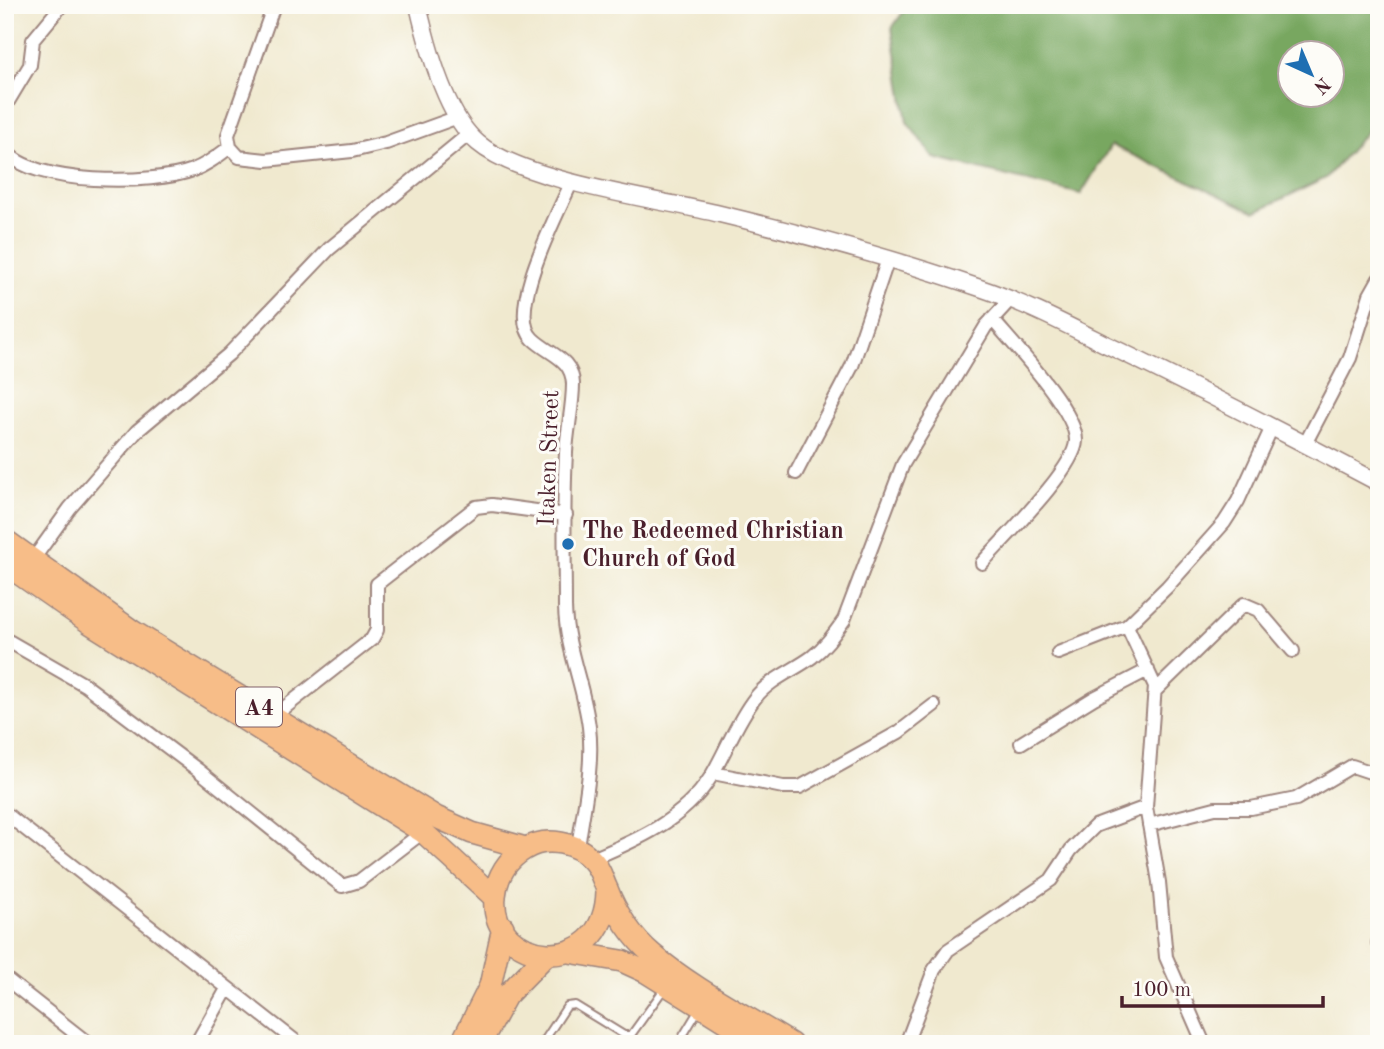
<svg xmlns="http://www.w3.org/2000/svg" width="1384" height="1049" font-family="'Old Standard TT',serif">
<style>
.forest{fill:#78a761;stroke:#616346;stroke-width:2;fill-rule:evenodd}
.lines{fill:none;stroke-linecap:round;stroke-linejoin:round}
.service-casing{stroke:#9d847d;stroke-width:10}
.minor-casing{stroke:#9d847d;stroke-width:16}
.tertiary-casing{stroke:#9d847d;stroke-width:19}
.trunk-casing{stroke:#9d847d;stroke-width:24}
.service{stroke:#fff;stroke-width:6}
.minor{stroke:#fff;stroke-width:12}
.tertiary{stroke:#fff;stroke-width:16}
.trunk{stroke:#f7bd88;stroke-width:21}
.poi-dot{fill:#1f6fb2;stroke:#fdfcf7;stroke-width:2.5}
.labels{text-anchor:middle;stroke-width:6;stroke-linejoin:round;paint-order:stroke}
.shield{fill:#fdfcf7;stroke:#806168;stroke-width:2}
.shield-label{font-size:23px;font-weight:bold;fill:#4a1f2b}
.street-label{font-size:24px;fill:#4a1f2b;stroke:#fdfcf7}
.poi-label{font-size:24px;font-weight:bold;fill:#4a1f2b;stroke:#fdfcf7;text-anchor:start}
</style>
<rect width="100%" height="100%" fill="#fdfcf7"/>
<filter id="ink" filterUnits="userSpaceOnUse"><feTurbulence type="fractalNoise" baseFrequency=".0143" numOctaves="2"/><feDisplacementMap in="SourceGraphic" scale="14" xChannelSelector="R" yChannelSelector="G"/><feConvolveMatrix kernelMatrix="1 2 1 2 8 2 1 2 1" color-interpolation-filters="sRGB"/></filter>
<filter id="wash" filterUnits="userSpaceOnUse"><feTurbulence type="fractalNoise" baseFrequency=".00686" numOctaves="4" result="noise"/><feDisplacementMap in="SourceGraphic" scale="28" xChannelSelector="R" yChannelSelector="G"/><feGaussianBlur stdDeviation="1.57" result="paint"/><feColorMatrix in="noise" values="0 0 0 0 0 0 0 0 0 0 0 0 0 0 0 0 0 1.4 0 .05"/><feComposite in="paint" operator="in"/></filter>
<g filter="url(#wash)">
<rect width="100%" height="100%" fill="#f0e9cf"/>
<path class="forest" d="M908,5H1379V113L1376,121L1326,178L1255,212L1111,145L1081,194L934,158L907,122L892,28ZM1290,52H1332V94H1290Z"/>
</g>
<g filter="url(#ink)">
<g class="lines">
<defs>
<path id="service" d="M542,1044L567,1006L575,1005L624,1035H631L664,989
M678,1044L698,1011"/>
<path id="minor" d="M274,5L228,135L230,147L239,157L266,160L352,151L386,143L458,117
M5,123L6,105L30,65L33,40L62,5
M5,150C31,186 154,185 193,170C207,165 218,156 230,147
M572,181C559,212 504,312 533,339C550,355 572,358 573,384C573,407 567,430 566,453C563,504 565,556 565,607C566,649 584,686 589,727C594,767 583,809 578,848
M1379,198V205
M1305,444L1350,358L1370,295L1379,279
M796,473L852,366L888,259
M32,561L70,508L137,431L229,354L329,249L469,134
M982,563C1002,540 1075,469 1076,441C1077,411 1013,344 992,319
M1127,626L1155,686L1146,807L1159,882L1166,957L1204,1044
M5,639L85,685L198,770L342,886L359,881L423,832
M1058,653L1127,626L1167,587L1224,523L1238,501L1272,427
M1156,690L1244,604L1258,610L1293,651
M274,716L372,639L377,630V584L476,507L492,505L566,515
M1021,743L1094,698L1148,670
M713,773L783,787H800L899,732L934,705
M5,813L299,1044
M1149,825L1215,808H1251L1296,799L1352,766L1379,775
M592,859C635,841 684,820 710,778C726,752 736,722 755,698C770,679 793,671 812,657C825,647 834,634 844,620L903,464L986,326L1010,300
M1378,943L1379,944
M5,978L89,1044
M196,1044L227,989
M906,1044L934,970L948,950L1051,880L1071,850L1095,826L1146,807"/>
<path id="tertiary" d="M418,5C427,45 446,116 478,143C524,182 658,199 720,214C807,235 895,259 980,288C1022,302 1063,323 1103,343C1196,387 1288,435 1379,483"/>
<path id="trunk" d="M5,540L134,632L436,817L472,833L526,848
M5,564L90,623L423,832L495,898
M607,891C605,982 488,966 495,896C497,876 508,859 525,849C546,836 577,842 593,861C601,870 602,879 607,889C616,913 633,938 652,954C693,989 745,1015 791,1044
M569,952L622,961L646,972L761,1044
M461,1044L490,986L503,927
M480,1044L506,996L547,954"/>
</defs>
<use href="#service" class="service-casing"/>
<use href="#minor" class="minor-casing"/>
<use href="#tertiary" class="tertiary-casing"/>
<use href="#trunk" class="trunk-casing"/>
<use href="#service" class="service"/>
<use href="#minor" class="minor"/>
<use href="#tertiary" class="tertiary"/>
<use href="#trunk" class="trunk"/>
</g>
</g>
<circle class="poi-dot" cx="568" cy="544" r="7"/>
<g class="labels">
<rect class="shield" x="236" y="687.5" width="46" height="39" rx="5"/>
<g class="shield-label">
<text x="259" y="715">A4</text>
</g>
<g class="street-label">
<text transform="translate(548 458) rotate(-88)" y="8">Itaken Street</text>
</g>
<g class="poi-label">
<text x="582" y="538">The Redeemed Christian<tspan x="582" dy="28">Church of God</tspan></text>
</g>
</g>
<rect width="1384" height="1049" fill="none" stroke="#fdfcf7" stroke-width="28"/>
<g transform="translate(1311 74) rotate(136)"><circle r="33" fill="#fdfcf7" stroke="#b5a4a5" stroke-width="2"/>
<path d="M0-5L12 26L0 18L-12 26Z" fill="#1f6fb2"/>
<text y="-10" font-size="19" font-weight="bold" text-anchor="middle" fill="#4a1f2b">N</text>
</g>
<path d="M1122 996v10h201v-10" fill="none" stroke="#4a1f2b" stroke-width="3.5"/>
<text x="1132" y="996" font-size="21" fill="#4a1f2b" stroke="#fdfcf7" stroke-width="5" paint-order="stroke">100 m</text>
</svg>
